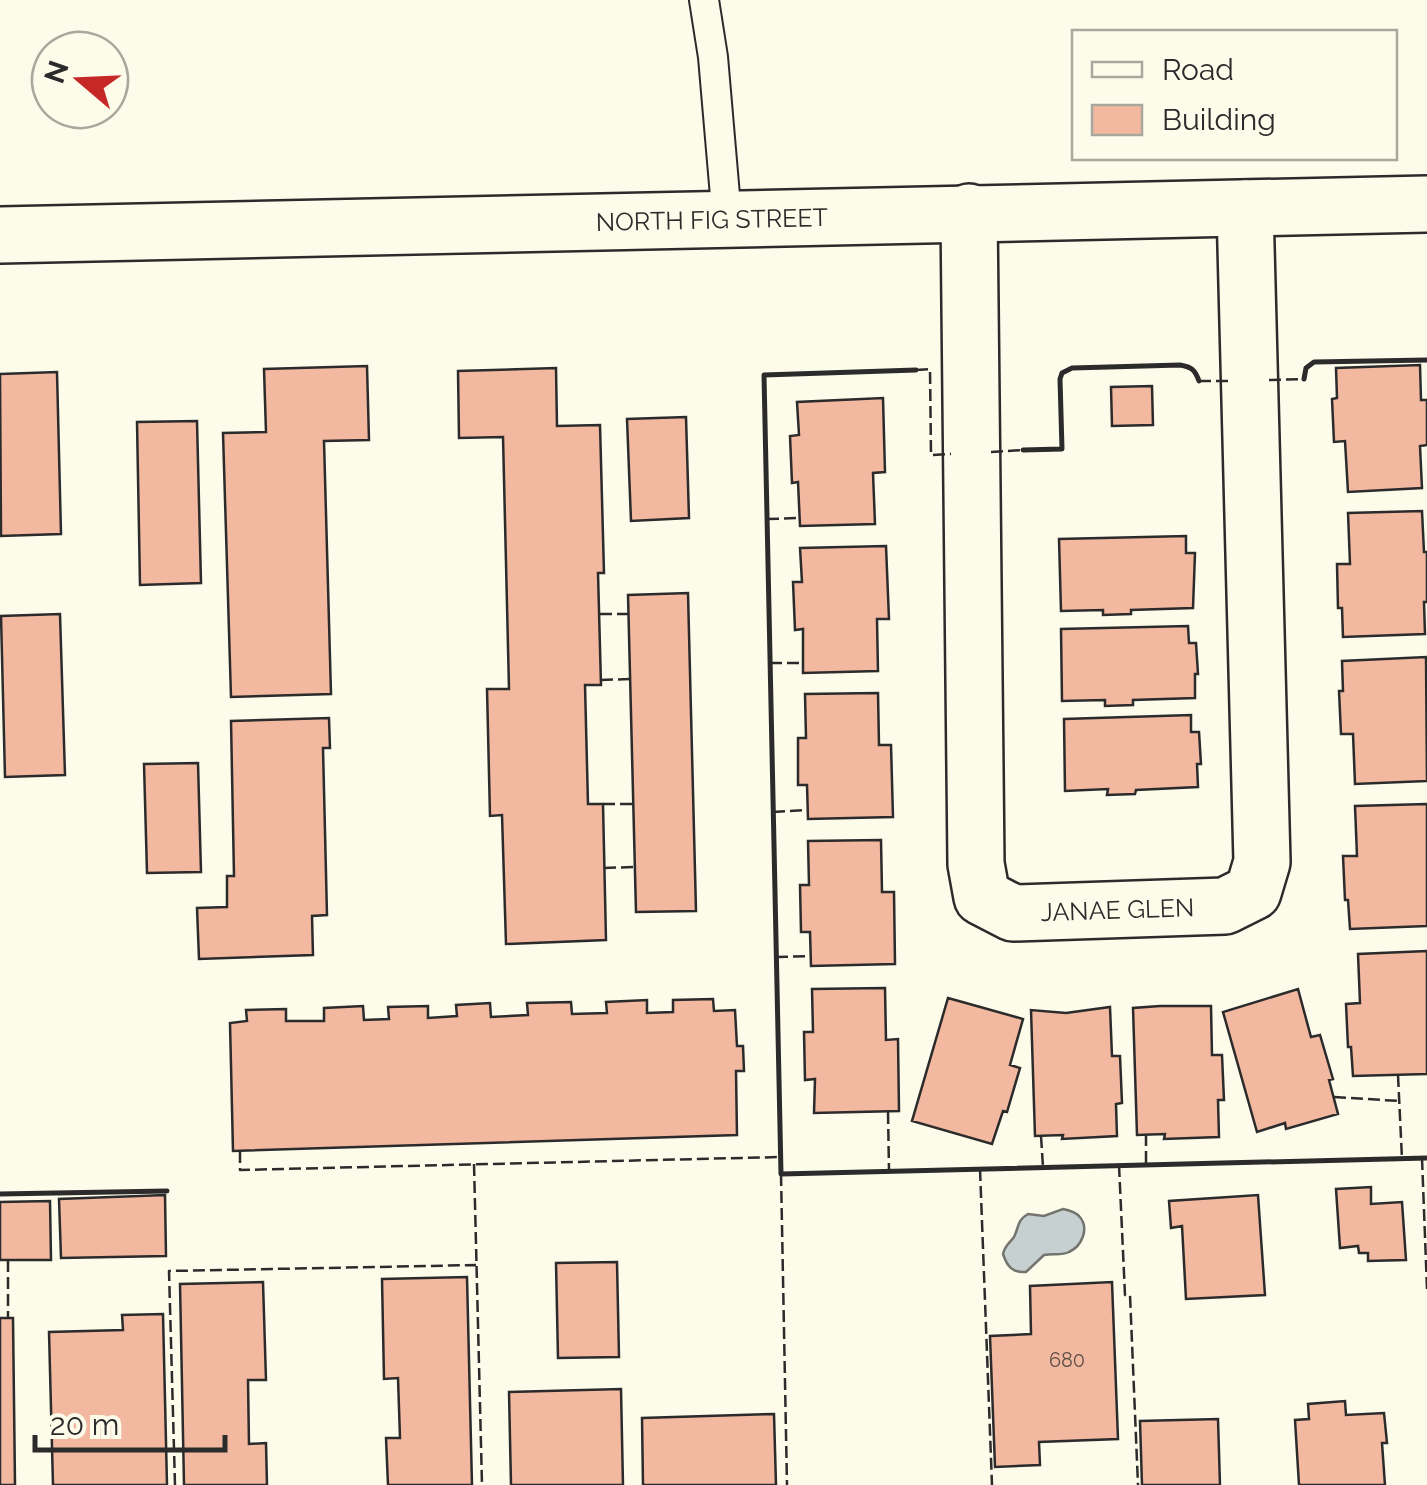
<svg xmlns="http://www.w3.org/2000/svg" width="1427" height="1485" font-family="Raleway,sans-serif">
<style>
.water{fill:#c7d0d0;stroke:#74746e;stroke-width:2.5}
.building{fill:#f2b8a0;stroke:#2b2b2b;stroke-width:2.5}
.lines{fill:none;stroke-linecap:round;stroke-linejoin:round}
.service-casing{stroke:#2b2b2b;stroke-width:32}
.minor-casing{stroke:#2b2b2b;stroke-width:60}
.tertiary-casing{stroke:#2b2b2b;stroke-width:60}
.service{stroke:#fdfbea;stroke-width:28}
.minor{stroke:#fdfbea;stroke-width:55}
.tertiary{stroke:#fdfbea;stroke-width:55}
.fence{stroke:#2b2b2b;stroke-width:2.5;stroke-dasharray:12 5;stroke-linecap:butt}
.wall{stroke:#2b2b2b;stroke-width:5}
.labels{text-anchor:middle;stroke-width:8;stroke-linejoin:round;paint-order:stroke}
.number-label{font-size:20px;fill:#5d4e48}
.street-label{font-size:25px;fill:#2b2b2b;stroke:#fdfbea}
</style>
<rect width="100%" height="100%" fill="#fdfbea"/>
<path class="water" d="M1063,1209C1068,1210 1075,1212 1079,1216C1090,1228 1082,1246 1069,1252C1061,1256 1053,1253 1044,1255L1026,1272C1012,1273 1007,1266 1003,1254C1005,1245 1009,1244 1014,1237C1019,1227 1017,1220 1028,1214L1044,1216Z"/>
<path class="building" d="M1420,365L1421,400H1427V445L1420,446L1422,488L1348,492L1345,441L1334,442L1332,399L1337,398L1336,368Z
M367,366L369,440L324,441L331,694L231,697L223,433L266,432L264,369Z
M556,368L557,426L600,425L604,573H598L601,685H585L588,804H603L606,940L506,944L502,815L490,816L487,689H509L503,437L459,438L458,371Z
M57,372L61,534L1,536L0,374Z
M1152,386L1153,425L1112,426L1111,387Z
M883,398L885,472L873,473L875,524L800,526L798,482L792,483L790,436L799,435L797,402Z
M686,417L689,518L631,521L627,419Z
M197,421L201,583L140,585L137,422Z
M1422,511L1424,552H1427V602H1424L1425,634L1343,637L1342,608H1338L1337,564H1350L1348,513Z
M1186,536V553H1195L1193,608L1131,610V614L1103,615V610L1061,611L1059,539Z
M886,546L889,619H877L878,671L803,673V629L795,630L793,582H802L800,548Z
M688,593L696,911L636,912L628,595Z
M60,614L65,775L5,777L1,616Z
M1188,626L1189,643H1196L1198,674H1195V698L1133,700V705L1105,706V700L1062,701L1061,629Z
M1426,657L1427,781L1355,784L1353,734H1341L1339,691H1343L1342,661Z
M878,693L879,745H891L893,817L808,819L807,785H798V738H806L805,694Z
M1191,715V732H1199L1201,764H1197L1198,787L1136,790L1135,794L1107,795L1108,789L1065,791L1064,719Z
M329,718L330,748H323L327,915L312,916L313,955L199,959L197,908L227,907V876H234L231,721Z
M198,763L201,872L147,873L144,764Z
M1427,804V926L1350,929L1348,900H1345L1343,856H1357L1355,806Z
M881,840L882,892H894L895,964L811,966L810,932H801L800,885H809L808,841Z
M1427,951V1074L1353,1076L1351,1047H1348L1346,1004L1360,1003L1358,954Z
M885,988L886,1040L898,1039L899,1111L814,1113L815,1079L805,1080L804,1032H813L812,989Z
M1298,989L1311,1037L1320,1035L1333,1079L1329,1080L1338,1114L1286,1129L1285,1123L1257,1132L1223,1012Z
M948,998L1023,1019L1010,1065L1020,1068L1007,1112L1003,1111L992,1144L912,1121Z
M713,999L714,1011L735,1010L737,1046H743L744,1071H736L737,1135L233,1151L230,1023L247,1021L246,1010L286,1009V1021H324V1008L363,1006L364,1020L389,1019L388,1007L428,1006V1018L457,1016L456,1005L490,1003L491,1017L528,1015L527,1003L571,1002L572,1014L607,1013L606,1002L647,1000V1013L673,1012V1000Z
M1160,1006H1211L1212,1055H1222L1224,1100H1218L1219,1137L1164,1139L1165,1134L1137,1135L1133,1008Z
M1110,1007L1112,1056H1120L1122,1103L1116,1104L1117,1136L1062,1139L1063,1135L1035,1136L1031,1010L1066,1013Z
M1371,1187V1204L1402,1202L1406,1260L1368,1261V1253H1359L1358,1246L1340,1248L1336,1189Z
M165,1195L166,1256L61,1258L59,1199Z
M1258,1195L1265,1295L1186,1299L1182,1226L1171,1228L1169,1201Z
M50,1201L51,1260H0V1202Z
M617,1262L619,1357L558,1358L556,1263Z
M467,1277L472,1485H388L386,1438H400L398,1378L384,1379L382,1279Z
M263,1282L266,1380H248L249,1444L266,1443L267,1485H184L180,1284Z
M1112,1282L1118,1439L1039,1442L1040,1465L995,1467L990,1336L1031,1334L1030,1286Z
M163,1314L167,1485H53L49,1332L123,1330L122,1315Z
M0,1318H13L15,1485H0Z
M621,1389L623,1485H511L509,1392Z
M1345,1401L1346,1415L1384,1413L1387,1443H1382L1385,1485H1299L1295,1420L1309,1419L1308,1404Z
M774,1414L776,1485H643L642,1418Z
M1218,1419L1220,1485H1142L1140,1421Z"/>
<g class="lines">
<defs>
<path id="service" d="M704,0L713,57L727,219"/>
<g id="minor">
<path id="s1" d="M969,212L976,864L982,897L1013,913L1225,906L1253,892L1262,862L1245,208"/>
</g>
<g id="tertiary">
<path id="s2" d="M0,235L1427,204"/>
</g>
</defs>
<use href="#service" class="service-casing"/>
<use href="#minor" class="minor-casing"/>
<use href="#tertiary" class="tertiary-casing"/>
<use href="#service" class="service"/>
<use href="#minor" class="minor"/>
<use href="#tertiary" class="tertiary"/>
<path class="fence" d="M916,370L930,369L931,455L951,454
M1269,380L1304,379
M1199,381H1229
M991,452L1023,450
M767,519L800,518
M600,614H629
M770,663H803
M601,680L630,679
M603,804H633
M773,812L808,810
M604,868L635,867
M776,957L811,956
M1398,1075L1402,1159
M1334,1097L1399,1101
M888,1112L889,1171
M1146,1134V1165
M1041,1136L1043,1167
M240,1151V1170L781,1157
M1422,1158L1427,1289
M474,1164L482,1485
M1119,1165L1125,1295H1130L1138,1485
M980,1169L992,1485
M781,1174L787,1485
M8,1260V1318
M175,1485L169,1271L476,1265"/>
<path class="wall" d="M916,370L764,375L781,1174L1427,1158
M1304,379L1306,368L1314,362L1427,360
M1023,450L1062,449L1060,379L1062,373L1072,368L1180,365C1192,367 1195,370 1199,381
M0,1194L167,1191"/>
</g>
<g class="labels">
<g class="number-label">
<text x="1067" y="1367">680</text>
</g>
<g class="street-label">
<text dy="9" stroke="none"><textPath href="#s2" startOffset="712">NORTH FIG STREET</textPath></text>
<text dy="9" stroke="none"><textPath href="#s1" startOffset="825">JANAE GLEN</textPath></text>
</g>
</g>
<rect x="1072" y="30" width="325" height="130" fill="#fdfbea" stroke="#a9a89e" stroke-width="2.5"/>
<rect x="1092" y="62" width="50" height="15" fill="#fdfbea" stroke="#a9a89e" stroke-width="2.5"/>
<text x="1162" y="80" font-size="30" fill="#2b2b2b">Road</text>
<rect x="1092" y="105" width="50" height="30" fill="#f2b8a0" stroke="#a9a89e" stroke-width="2.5"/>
<text x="1162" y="130" font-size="30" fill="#2b2b2b">Building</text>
<g transform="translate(80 80) rotate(289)"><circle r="48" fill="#fdfbea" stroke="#a9a89e" stroke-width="2.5"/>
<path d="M0-8L18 38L0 25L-18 38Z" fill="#c62828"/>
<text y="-15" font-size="28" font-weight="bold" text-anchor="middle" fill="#2b2b2b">N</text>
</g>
<path d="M35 1435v15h190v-15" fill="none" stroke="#2b2b2b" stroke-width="5"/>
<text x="50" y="1435" font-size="30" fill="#2b2b2b" stroke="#fdfbea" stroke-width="8" paint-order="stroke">20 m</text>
</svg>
